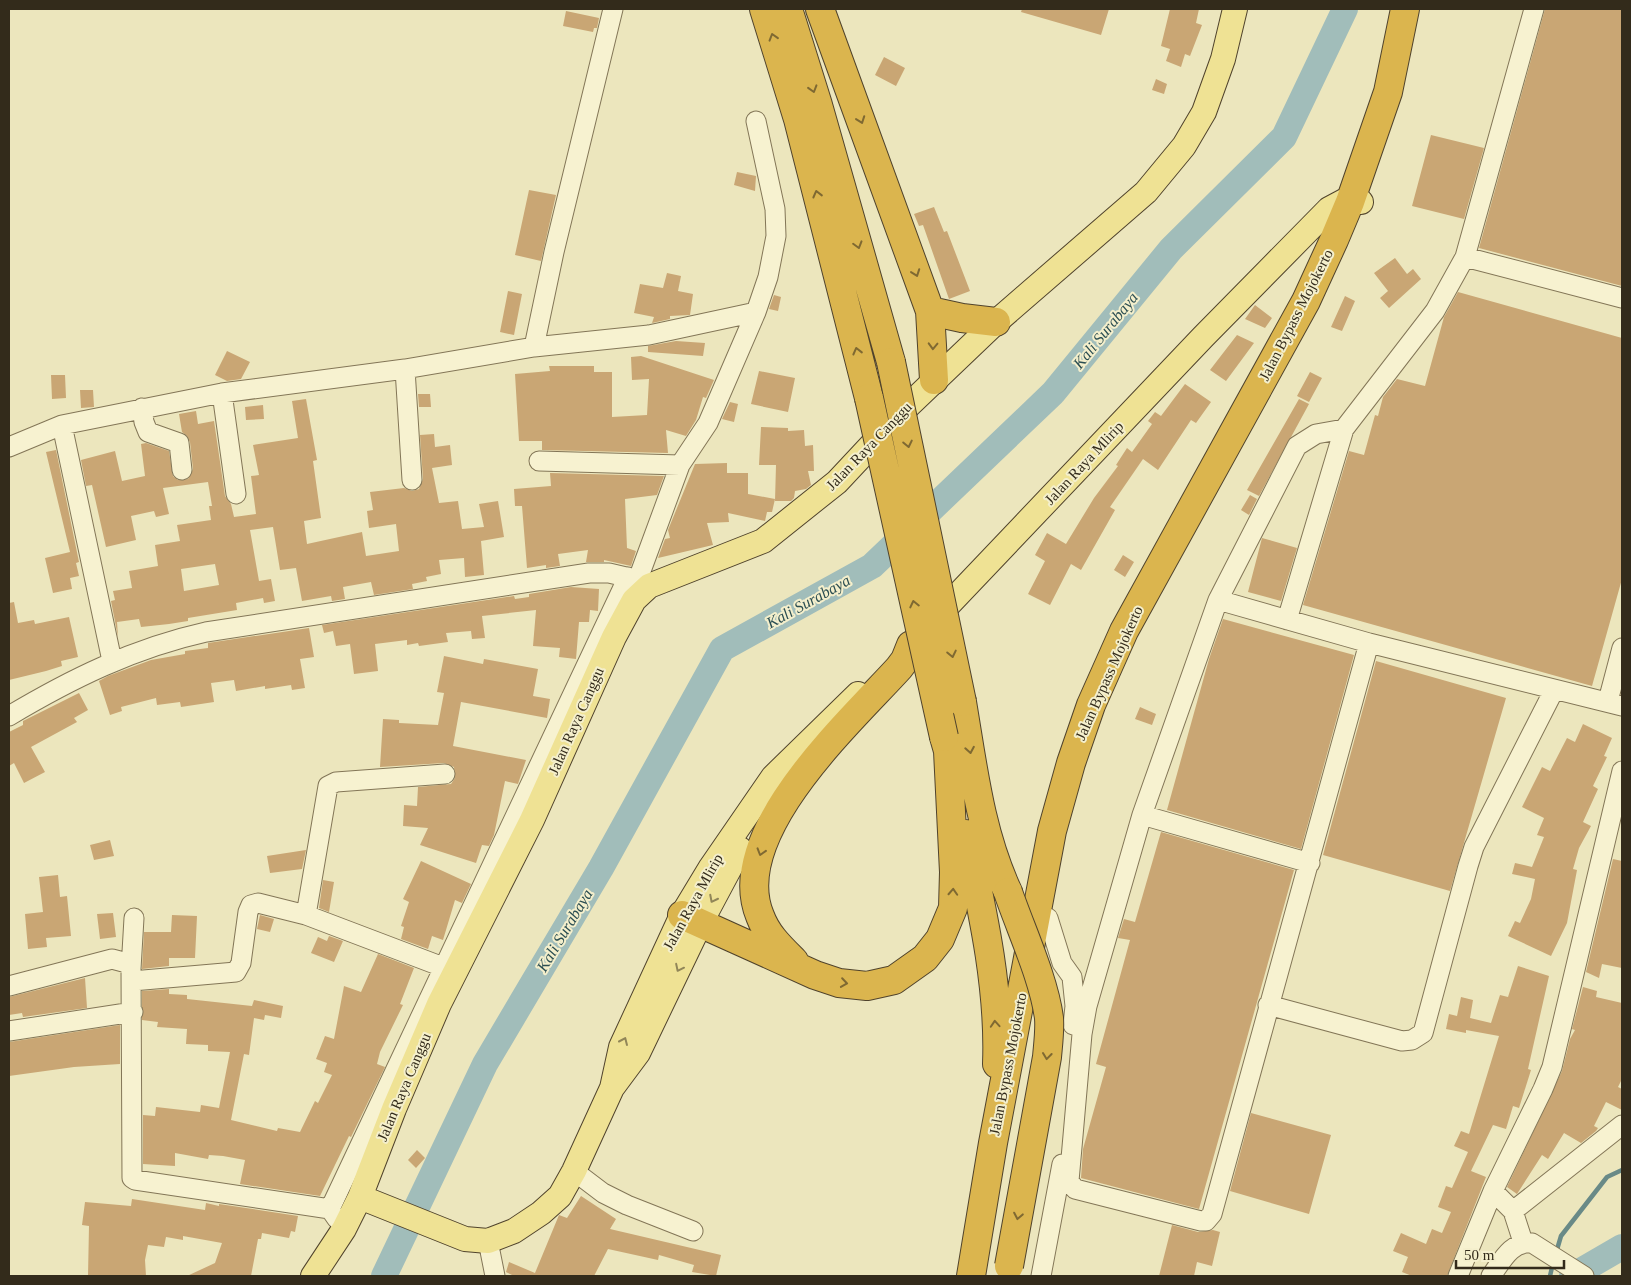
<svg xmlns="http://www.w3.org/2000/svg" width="1631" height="1285" font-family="'Times New Roman',serif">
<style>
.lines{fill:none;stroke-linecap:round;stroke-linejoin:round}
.stream{stroke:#698a87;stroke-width:4.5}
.river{stroke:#a1bdba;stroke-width:26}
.building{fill:#c9a674;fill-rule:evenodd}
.minor-casing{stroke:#837657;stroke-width:21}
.major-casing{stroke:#50432c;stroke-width:26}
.highway-casing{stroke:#50432c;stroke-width:30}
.minor{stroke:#f7f2d0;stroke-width:19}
.major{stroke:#efe294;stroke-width:24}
.highway{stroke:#dbb54e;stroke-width:28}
.highway-bridge-casing{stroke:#50432c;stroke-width:30;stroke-linecap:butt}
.highway-bridge{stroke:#dbb54e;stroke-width:28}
.oneway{stroke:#7f6932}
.oneway2{stroke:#918658}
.labels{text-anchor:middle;stroke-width:4;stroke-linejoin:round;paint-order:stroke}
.street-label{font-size:15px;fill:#332b1b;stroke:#f4efcc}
.water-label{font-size:16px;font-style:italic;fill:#2b4e52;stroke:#f4efcc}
</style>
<rect width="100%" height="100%" fill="#ece6bd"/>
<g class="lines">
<path class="stream" d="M1556,1253L1561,1236L1607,1177L1622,1170
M1550,1276L1553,1263"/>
<path class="river" d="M384,1276L485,1064L601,868L722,649L872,566L1053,393L1171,249L1284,137L1345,9
M1572,1276L1622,1247"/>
</g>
<path class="building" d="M1022,9H1109L1101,35L1021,12Z
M1170,9H1199L1196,23L1202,25L1190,56L1185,54L1181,67L1166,61L1170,49L1161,46Z
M1545,9H1622V286L1479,248Z
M566,11L599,18L597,28H594L593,32L563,26Z
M884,57L905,68L896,86L875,75Z
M1156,79L1167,84L1164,94L1152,90Z
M1431,135L1484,148L1464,219L1412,206Z
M737,172L756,176L755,191L734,185Z
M529,190L556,195L541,261L515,255Z
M934,207L944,232L947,231L970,291L949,299L923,225L919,226L914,214Z
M1395,258L1407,274L1413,269L1421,279L1389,308L1380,298L1388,291L1374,273Z
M667,273L681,276L678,291L693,294L690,315L670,316V319L652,323L654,317L634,313L640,284L663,288Z
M508,291L522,294L514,335L500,332Z
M1458,292L1622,338V579L1592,686L1303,605L1349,451L1364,455L1375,415L1378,416L1383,397L1397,379L1425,386L1444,317Z
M774,295L781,297L778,311L769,309Z
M1345,296L1355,301L1342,331L1331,327Z
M1255,305L1272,318L1265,328L1245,319Z
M1237,335L1254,343L1226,381L1210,370Z
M676,341L705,343L703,356L648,352V346Z
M227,351L250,362L241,379L227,381L215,375Z
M641,356L714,380L706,398L703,397L696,420L686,436L666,430L668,453L542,450V441H519L515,374L550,371L549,366H594V372H612V417L647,415L649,379L632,380L631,357Z
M759,371L795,378L788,412L751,404Z
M1310,372L1322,378L1309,402L1297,396Z
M51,375H65L66,398L52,399Z
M1185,384L1211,402L1196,423L1191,420L1158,470L1143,459L1110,507L1115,510L1081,570L1071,564L1050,605L1028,594L1045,561L1035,555L1047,533L1066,544L1094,498L1118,466L1116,465L1127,448L1132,452L1152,424L1148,421L1155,412L1161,416Z
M80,390H93L94,407L81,408Z
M418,394H430L431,407H419Z
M306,399L317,460L313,461L321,518L304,521L307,544L362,532L366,556L399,551L396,524L369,528L367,511L373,510L370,492L404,488L412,491L419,489L423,479L420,435L434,434L435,447L450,445L452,465L432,468L439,503L458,501L462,529L484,527L479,504L498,501L504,537L481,541L484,575L465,577L464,558L439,560L441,574L426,577L427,581L412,584L413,589L374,595L371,582L343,587L345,599L332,601L331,596L302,601L296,568L280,570L273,527L250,530L259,581L271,579L275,601L264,603L263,598L236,603L237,610L188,618V621L169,624L141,627L139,619L117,622L118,637L111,601L115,600L113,591L132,588L129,571L158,566L155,545L180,541L177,525L211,520L209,506H212L208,482L163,488L169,514L156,517L154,511L131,516L136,540L106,547L92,485L86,486L81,460L115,451L122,481L145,476L141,444L146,443L169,451L173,476L178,480L188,479L193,469L190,442L187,436L182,432L179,414L196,411L198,424L214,421L225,496L231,504L234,517L256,514L251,476L259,475L253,445L298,438L292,401ZM215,564L219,585L184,591L181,569Z
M1299,399L1309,404L1259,496L1247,490Z
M730,402L738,404L734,422L722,419Z
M263,405L264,419L246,420L245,407Z
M761,427L788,428V431L804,430L805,446L813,445L814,471H808L811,485L806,489L795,491L794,498L791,501H775L776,465H759Z
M56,450L79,562L76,563L79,576L70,578L72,589L53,593L45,558L70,552L46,452Z
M727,463V473H748V494L775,499L772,512H767L765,521L728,513L729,522L707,523L713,545L658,558L665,539L670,538L668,530L695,464Z
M550,473L664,476L657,495L625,499L627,548L636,551L631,566L604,560V562H586L588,550L558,554L560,566L546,568V565L527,568L522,506H515L514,489L551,486Z
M1250,495L1257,499L1249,515L1241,510Z
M1262,538L1297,548L1281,601L1248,592Z
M1123,555L1134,562L1125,577L1114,570Z
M571,587L599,589L598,611L590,610L589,622H579L576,659L559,657L560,648L533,646L536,610L482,616L485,638L472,639L471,631L446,633L448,642L419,646L418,643L407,645V640L375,644L378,671L354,674L350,644L336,646L333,631L324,633L322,625L514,596L515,599L529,597V594Z
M14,602L18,623L34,620L35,624L69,617L78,657L61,661L62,666L46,671L9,680V603Z
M1223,619L1354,655L1301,849L1167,810L1209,659Z
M309,628L314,657L300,659L305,688L292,690L291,685L265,689V686L236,691L234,680L211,683L214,702L181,707L180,702L157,705L156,698L121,707L122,711L110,715L99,681L108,676L151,660L185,654V651L208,648V643Z
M444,656L483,664L484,659L538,669L533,696L550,699L547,718L461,702L453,746L526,760L518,784L505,781L494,835L489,846L482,845L476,863L420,845L428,828L403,826L404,805L417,806L418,787L451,784L455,778L454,767L444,763L380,767L383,719L399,720V723L438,725L444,693L437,692Z
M1376,661L1506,698L1450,891L1323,855Z
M79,693L88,710L74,718L77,722L31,747L45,772L24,783L14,763L9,766V732L23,725V721Z
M1140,707L1156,714L1152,725L1135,719Z
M1583,724L1612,738L1604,756L1607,757L1593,786L1598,789L1583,822L1591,826L1579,848L1573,869L1577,870L1567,923L1551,956L1508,936L1515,921L1520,923L1531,899L1535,879L1512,874L1515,863L1532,867L1544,837L1537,835L1544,818L1522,807L1542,767L1550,771L1567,738L1575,742Z
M1161,832L1294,870L1199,1209L1081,1178L1083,1149L1106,1067L1096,1064L1130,940L1118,938L1124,919L1135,922Z
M110,840L114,856L94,860L90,845Z
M306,850L302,869L270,873L267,856Z
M1613,859L1622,861V968L1602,964L1599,978L1586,972Z
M421,861L471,884L462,903L455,900L443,940L432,936L428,949L401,939L404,927L401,926L409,902L403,899Z
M58,875L60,897L67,896L71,936L46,938L47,947L28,949L25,914L43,912L39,877Z
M323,880L334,882L329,912L319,908Z
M113,913L116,937L100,939L97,914Z
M172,915L197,916L195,958H169V966L142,969L144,932H171Z
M260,915L274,919L270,932L257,929Z
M329,936L343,941L334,962L311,953L318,937L327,941Z
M378,954L414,968L400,1004L403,1005L380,1052L377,1064L385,1067L351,1137L349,1136L320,1196L240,1184L245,1160L223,1156L209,1155L208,1159L175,1153V1166L143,1164V1115L155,1116L156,1107L200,1112L201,1105L219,1108L230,1052L208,1051V1045L186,1044L187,1029L157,1027L158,1022L142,1020V991L169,989V994L187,995V999L252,1006L254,1000L283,1006L281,1018L265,1015L264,1020L254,1018L249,1055L244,1054L231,1120L277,1131L278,1128L300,1132L315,1101L318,1103L332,1075L324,1072L327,1063L316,1059L325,1036L334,1039L344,986L361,992Z
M1518,966L1549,976L1528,1069L1531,1070L1519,1108L1513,1106L1506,1129L1493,1125L1471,1171L1486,1177L1447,1276H1412L1402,1272L1408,1257L1393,1251L1401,1233L1426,1244L1432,1229L1442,1233L1451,1212L1438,1207L1446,1186L1452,1188L1468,1152L1454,1146L1461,1131L1469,1134L1499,1036L1466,1030V1033L1446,1029L1449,1014L1457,1016L1461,997L1473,1000L1470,1018L1491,1023L1500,995L1508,997Z
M85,978L87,1008L23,1017L22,1013L9,1015V997Z
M1583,987L1597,991L1596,997L1622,1003V1079L1618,1087L1622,1089V1110L1606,1102L1594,1126L1598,1128L1596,1131L1581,1143L1564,1133L1548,1159L1542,1155L1517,1194L1507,1187L1562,1071L1570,1039L1575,1030L1572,1029Z
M120,1025V1064L74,1067L9,1076V1042Z
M1251,1113L1331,1135L1309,1214L1230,1191Z
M417,1150L425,1158L416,1168L408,1160Z
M581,1196L616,1219L610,1229L721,1255L716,1276L692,1272L694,1265L659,1255L658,1260L608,1249L594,1276H514L506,1272L509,1262L535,1273L559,1215L567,1218Z
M132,1199L205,1210L206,1203L219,1206V1204L298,1216L295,1232L291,1231L289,1238L262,1233L261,1239H258L251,1276H187L215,1263L222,1243L183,1236V1240L166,1237L164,1247L148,1245L145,1260L146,1276H88L89,1226L82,1225L85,1202L131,1206Z
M1172,1225L1198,1232L1213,1230L1220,1232L1212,1266L1197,1262L1194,1276H1159Z"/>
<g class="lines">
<defs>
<path id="minor" d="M1465,257L1622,298
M534,347L554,252L613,9
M405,369L412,480
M222,393L236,494
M142,408L144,422L148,432L179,443L182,470
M9,447L62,425
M539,461L680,465
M638,579L680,465L708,423L756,312L768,277L776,236L775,209L756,121
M1218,600L1297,446L1316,434L1344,429
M1287,620L1344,429L1435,311L1465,257L1534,9
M1369,643C1318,834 1263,1023 1212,1214L1206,1221H1201L1075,1189L1069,1181L1082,1034L1087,1006L1142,815L1218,600L1369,643L1622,706
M112,661L62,425L222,393L405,369L534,347L649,335L756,312
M1608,701L1622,648
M9,716C71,679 134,648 206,632L589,573H609L639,580
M1142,815L1310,863
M306,915L328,786L336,782L445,774
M134,918L131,969L132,1178L135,1180L330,1209L337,1219
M1048,918L1062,963L1072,977L1075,1006L1073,1025
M132,981L236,972L241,963L248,912L251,905L258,903L306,915L443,967
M9,986L112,959L127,963L131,969
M1268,1005L1402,1041L1412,1040L1423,1033L1468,866L1474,847L1554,690
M9,1031L133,1012
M574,1171L603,1193L627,1205L693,1231
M1493,1191L1513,1211L1523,1242
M330,1209L628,577
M1513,1211L1622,1125
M488,1241L495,1276
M1041,1276L1062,1164
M1458,1276L1493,1191L1543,1089L1552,1067L1622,771
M1491,1276C1502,1261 1511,1241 1532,1243L1584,1276"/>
<path id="major" d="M932,622L1203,337L1329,209L1344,201L1361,202
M612,1088L621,1047L682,915L711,867L773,777L858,694
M360,1197L465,1239L488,1241L514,1231L541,1213L560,1196L574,1171L612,1088L638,1053L700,924L740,849
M313,1276L344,1229L360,1197L394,1109L439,1004L532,820L614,637L634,600L649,586L763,541L837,482L909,405L996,322L1146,192L1184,146L1204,112L1223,59L1235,9"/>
<path id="highway" d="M764,9L798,119L869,398
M788,9L818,105L891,362
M820,9L930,311L934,380
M930,311L962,318L996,322
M962,702C973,767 980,832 1008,892
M966,834C982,909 1000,987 997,1064
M682,915L815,975L839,983L867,986L894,980L925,958L940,939L953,908L954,872L948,751L944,737
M794,961C780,947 767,935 760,916C726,834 850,722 899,668L905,660L911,645
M971,1276L993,1143L1052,831L1071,763L1091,705L1124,631L1306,301L1334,240L1350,202L1388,92L1405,9"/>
</defs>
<use href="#minor" class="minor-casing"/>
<use href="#major" class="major-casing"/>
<use href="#highway" class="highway-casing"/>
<use href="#minor" class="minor"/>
<use href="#major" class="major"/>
<use href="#highway" class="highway"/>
<defs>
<path id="highway-bridge" d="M891,362L962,702
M869,398L944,737
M1008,892C1021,930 1044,979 1049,1018C1050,1031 1048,1045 1047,1057L1009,1266"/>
</defs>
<use href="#highway-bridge" class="highway-bridge-casing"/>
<use href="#highway-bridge" class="highway-bridge"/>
</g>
<defs><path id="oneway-chevron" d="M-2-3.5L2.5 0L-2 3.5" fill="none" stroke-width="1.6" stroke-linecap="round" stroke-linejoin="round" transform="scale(1.25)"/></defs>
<g class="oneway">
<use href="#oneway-chevron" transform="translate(773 37) rotate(-107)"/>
<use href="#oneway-chevron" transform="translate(813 89) rotate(73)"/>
<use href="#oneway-chevron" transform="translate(861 120) rotate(70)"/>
<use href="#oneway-chevron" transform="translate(817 194) rotate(-104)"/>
<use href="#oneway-chevron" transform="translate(858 245) rotate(74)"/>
<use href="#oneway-chevron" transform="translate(916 273) rotate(70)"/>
<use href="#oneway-chevron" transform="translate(933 346) rotate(92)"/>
<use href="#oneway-chevron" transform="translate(857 351) rotate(-104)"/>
<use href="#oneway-chevron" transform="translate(908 444) rotate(78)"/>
<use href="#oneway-chevron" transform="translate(914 604) rotate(-103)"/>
<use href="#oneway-chevron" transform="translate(952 654) rotate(78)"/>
<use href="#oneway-chevron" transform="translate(970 750) rotate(80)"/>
<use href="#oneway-chevron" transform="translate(761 852) rotate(107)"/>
<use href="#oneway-chevron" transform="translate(953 892) rotate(-87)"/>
<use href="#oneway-chevron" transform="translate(844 983) rotate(8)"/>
<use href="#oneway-chevron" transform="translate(995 1024) rotate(-94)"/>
<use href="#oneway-chevron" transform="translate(1047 1056) rotate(97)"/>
<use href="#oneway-chevron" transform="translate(1018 1216) rotate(101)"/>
</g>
<g class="oneway2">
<use href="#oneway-chevron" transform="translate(713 899) rotate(117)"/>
<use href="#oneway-chevron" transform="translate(679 968) rotate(116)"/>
<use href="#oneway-chevron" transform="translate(624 1041) rotate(-66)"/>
</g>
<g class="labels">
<g class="street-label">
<text transform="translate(1296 315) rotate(-63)" y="5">Jalan Bypass Mojokerto</text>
<text transform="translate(869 446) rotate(-46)" y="5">Jalan Raya Canggu</text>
<text transform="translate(1084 463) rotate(-47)" y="5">Jalan Raya Mlirip</text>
<text transform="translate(1109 673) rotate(-66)" y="5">Jalan Bypass Mojokerto</text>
<text transform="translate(576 721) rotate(-66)" y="5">Jalan Raya Canggu</text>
<text transform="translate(693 902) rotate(-61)" y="5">Jalan Raya Mlirip</text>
<text transform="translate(1008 1064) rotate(-79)" y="5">Jalan Bypass Mojokerto</text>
<text transform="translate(404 1087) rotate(-67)" y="5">Jalan Raya Canggu</text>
</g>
<g class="water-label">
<text transform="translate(1105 330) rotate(-51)" y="6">Kali Surabaya</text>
<text transform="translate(808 601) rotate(-29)" y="6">Kali Surabaya</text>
<text transform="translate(564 930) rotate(-59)" y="6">Kali Surabaya</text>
</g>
</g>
<rect width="1631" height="1285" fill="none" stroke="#332b1b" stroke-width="20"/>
<path d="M1456 1260v8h108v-8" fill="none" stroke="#332b1b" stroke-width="2.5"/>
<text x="1464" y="1260" font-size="15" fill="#332b1b" stroke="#f4efcc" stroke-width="4" paint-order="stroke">50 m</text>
</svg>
